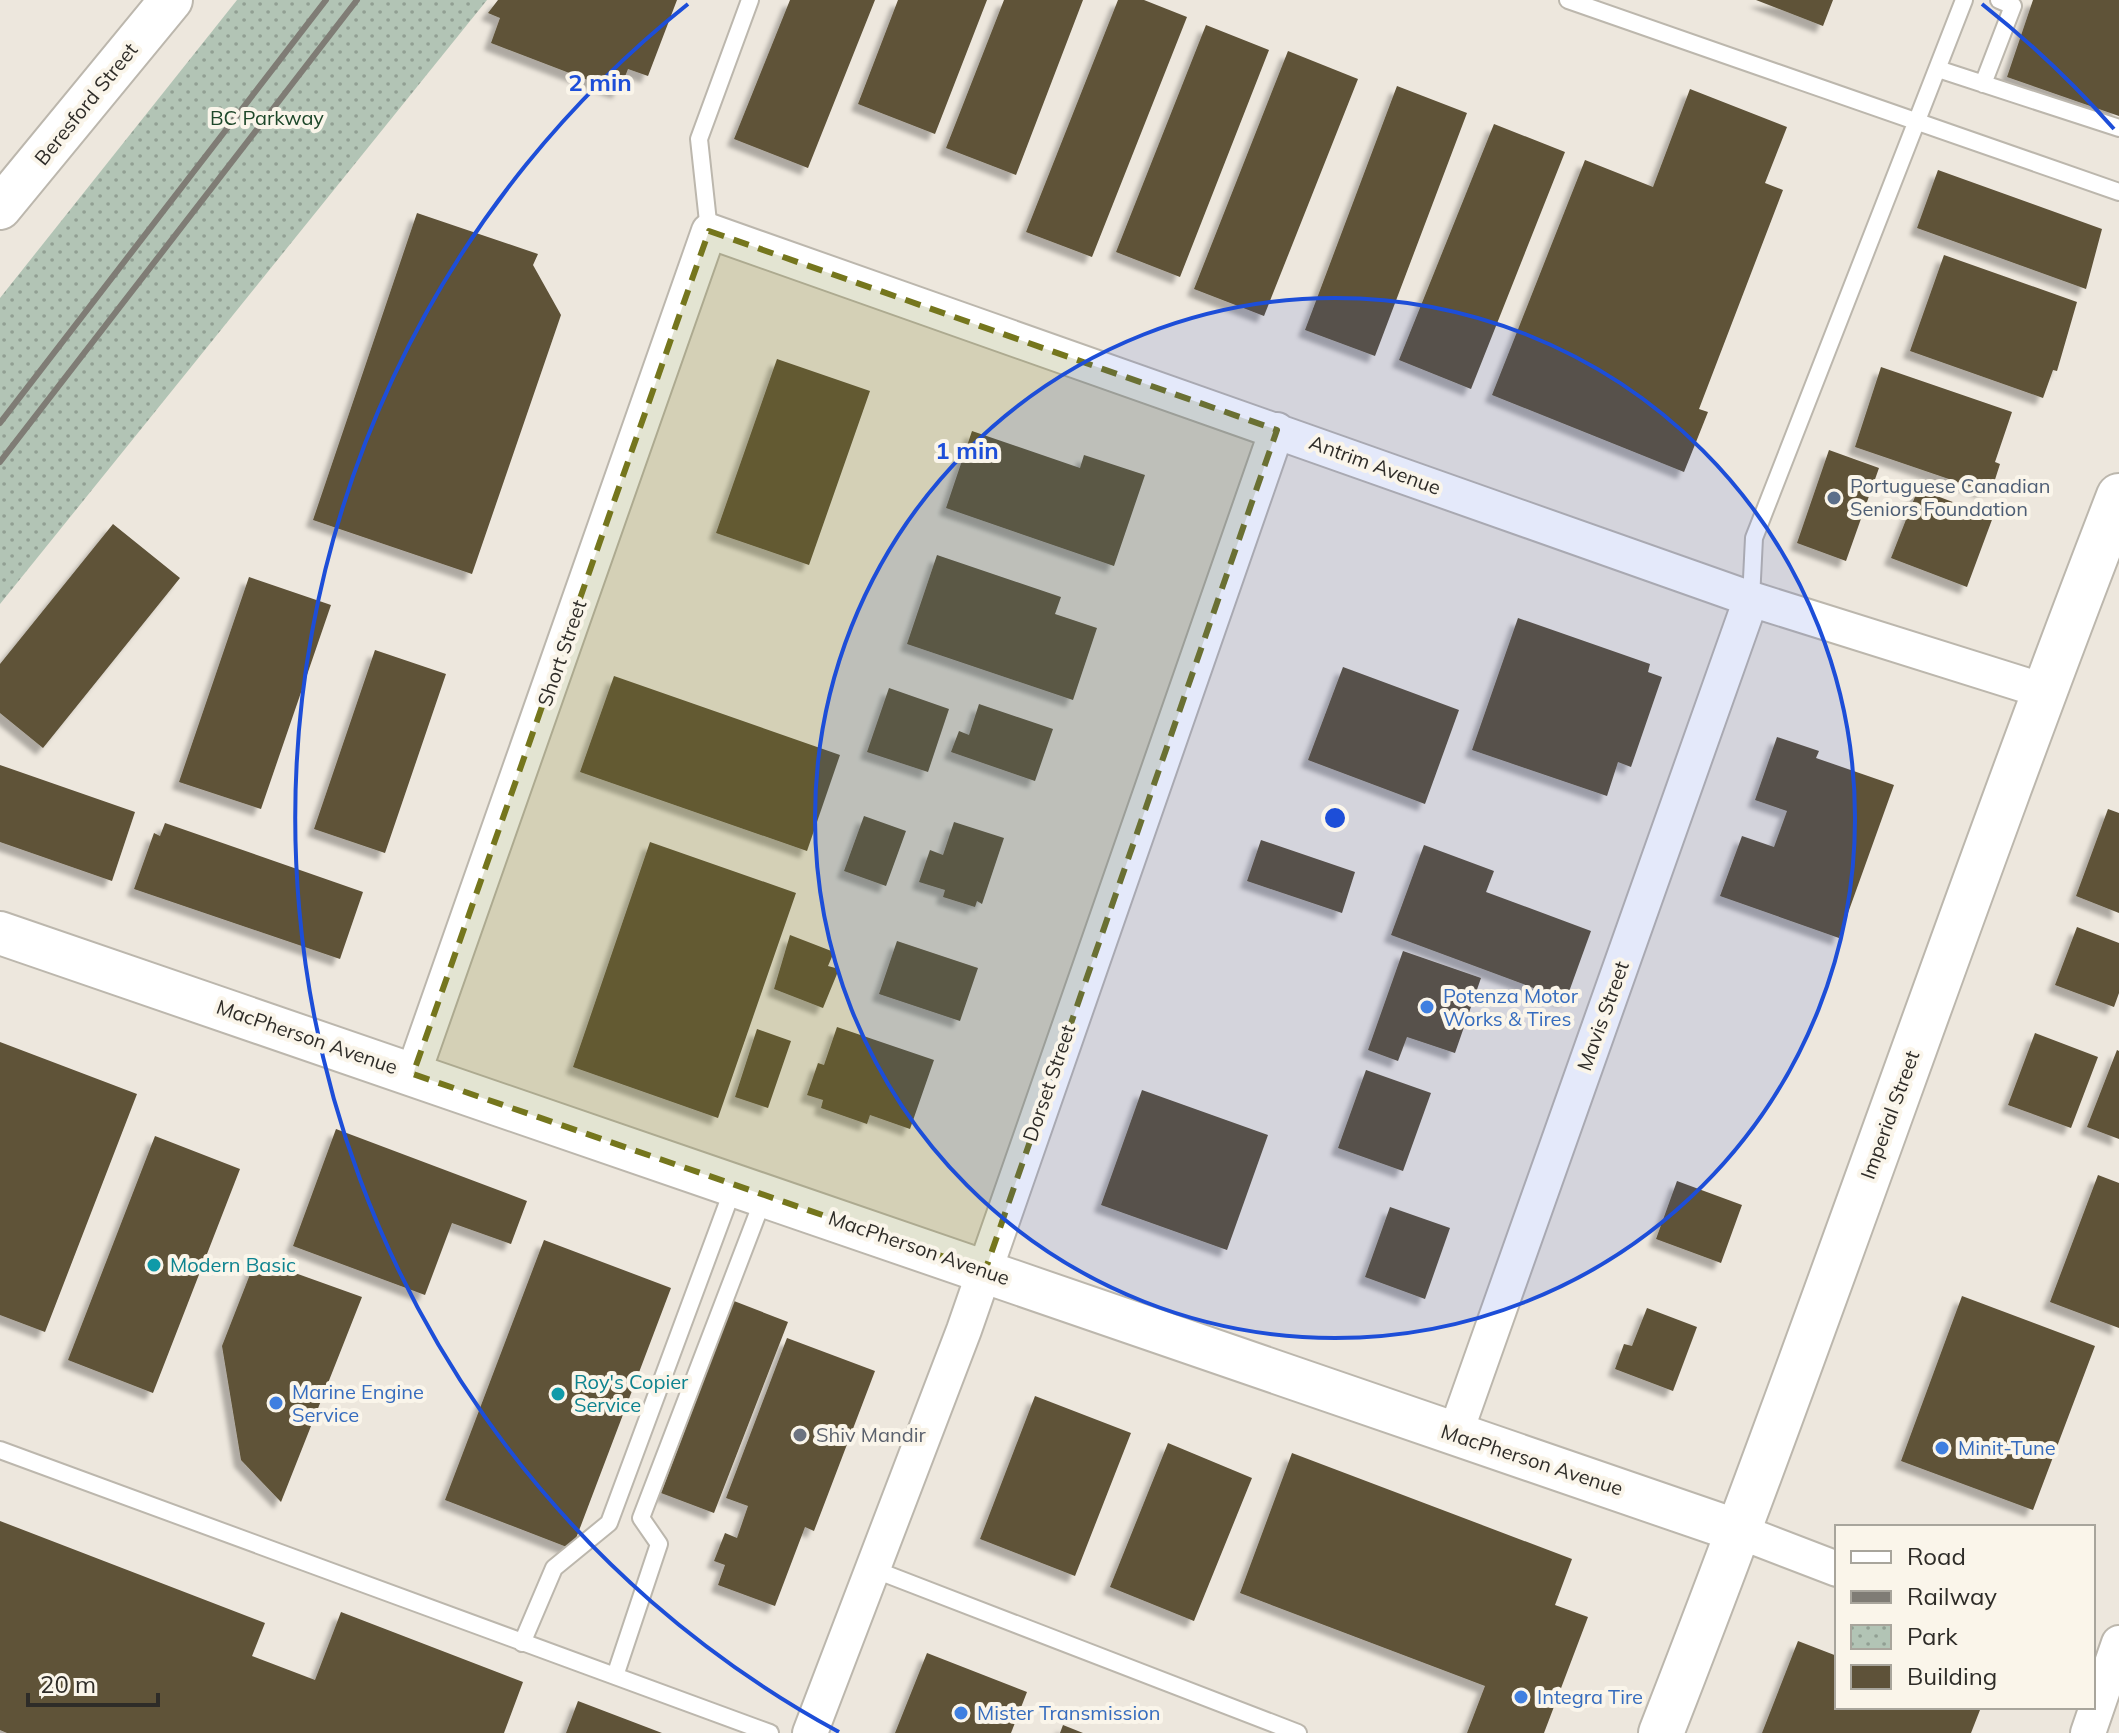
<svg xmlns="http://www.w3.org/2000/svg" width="2119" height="1733" font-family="Mulish,sans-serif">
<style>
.park{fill:url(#park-dots)}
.building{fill:#5e5239;filter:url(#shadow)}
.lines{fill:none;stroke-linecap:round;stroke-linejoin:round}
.service-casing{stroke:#bcb7ad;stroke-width:20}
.minor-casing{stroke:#bcb7ad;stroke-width:38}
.tertiary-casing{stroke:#bcb7ad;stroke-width:46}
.secondary-casing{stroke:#bcb7ad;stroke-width:48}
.service{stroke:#fff;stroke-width:16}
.minor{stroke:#fff;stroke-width:34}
.tertiary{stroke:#fff;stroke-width:42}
.secondary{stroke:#fff;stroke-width:44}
.rail{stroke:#7f7c75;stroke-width:6}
.marked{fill:#75761d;fill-opacity:0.2;stroke:#75761d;stroke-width:6;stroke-dasharray:16 10;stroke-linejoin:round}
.ring{fill:none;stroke:#1d4ed8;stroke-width:4}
.service-dot{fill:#5c6f8a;stroke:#faf5ea;stroke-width:3}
.shop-dot{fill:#3f7fe0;stroke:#faf5ea;stroke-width:3}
.culture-dot{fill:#0f9aa8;stroke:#faf5ea;stroke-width:3}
.worship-dot{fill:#6b7280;stroke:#faf5ea;stroke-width:3}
.labels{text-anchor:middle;stroke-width:8;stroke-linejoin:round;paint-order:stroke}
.street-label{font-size:20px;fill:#2e2c28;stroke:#faf5ea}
.park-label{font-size:20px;fill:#1d4729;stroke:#faf5ea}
.service-label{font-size:20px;fill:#4e5e75;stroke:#faf5ea;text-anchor:start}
.shop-label{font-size:20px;fill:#366cbe;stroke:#faf5ea;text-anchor:start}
.culture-label{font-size:20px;fill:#0d838f;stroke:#faf5ea;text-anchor:start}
.worship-label{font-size:20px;fill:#5b616d;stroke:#faf5ea;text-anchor:start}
.centre{fill:#1d4ed8;stroke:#faf5ea;stroke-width:4}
.ring-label{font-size:24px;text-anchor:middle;font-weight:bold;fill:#1d4ed8;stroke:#faf5ea;stroke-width:8;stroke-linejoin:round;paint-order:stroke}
</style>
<defs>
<pattern id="park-dots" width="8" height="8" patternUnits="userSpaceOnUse" patternTransform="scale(2)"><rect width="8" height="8" fill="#b2c4b5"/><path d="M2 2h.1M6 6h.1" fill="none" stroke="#919f93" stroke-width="1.8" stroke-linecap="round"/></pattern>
<filter id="shadow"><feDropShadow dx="-7" dy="7" stdDeviation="2" flood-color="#0004"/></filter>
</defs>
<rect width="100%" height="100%" fill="#ede7dd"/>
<path class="park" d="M237,0H487L0,604V298Z"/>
<path class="building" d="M498,0H677L648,76L628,69L619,92L491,43L500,18L488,13Z
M790,0H875L808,168L734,139Z
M898,0H987L935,134L858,104Z
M1004,0H1083L1016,175L946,148Z
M1118,0H1144L1187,17L1092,257L1026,232Z
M1756,0H1833L1823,26Z
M2033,0H2119V116L2007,77Z
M1206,25L1269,50L1180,277L1116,252Z
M1288,51L1358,79L1264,316L1194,289Z
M1397,86L1467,113L1375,356L1305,330Z
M1690,89L1787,127L1765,183L1783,190L1699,409L1708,412L1684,472L1492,395L1585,160L1653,187Z
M1494,124L1565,152L1471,389L1399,360Z
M1938,170L2102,229L2086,289L1917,228Z
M417,213L538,254L533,265L561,315L472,574L313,520Z
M1944,255L2077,302L2057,371L2053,370L2043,398L1910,351Z
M777,359L870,391L809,565L716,533Z
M1881,367L2012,412L1995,462L2000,464L1992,489L1986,487L1984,491L1855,447Z
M972,431L1080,468L1084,455L1145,475L1114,566L946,508Z
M1829,450L1879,468L1846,561L1797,543Z
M1918,489L1993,517L1967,587L1891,558Z
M113,524L180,578L43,748L0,713V664Z
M937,555L1061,597L1055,614L1097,628L1073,700L907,644Z
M249,577L331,605L261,809L179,782Z
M1518,618L1650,664L1648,672L1662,677L1631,767L1618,762L1607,796L1472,750Z
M375,650L446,674L385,853L314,829Z
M1343,667L1459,710L1425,804L1308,760Z
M614,676L840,755L807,851L580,772Z
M889,688L949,709L928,772L867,752Z
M979,704L1053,729L1035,781L951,752L959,731L969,735Z
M1777,737L1819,751L1816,758L1894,785L1839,938L1720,896L1742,836L1774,847L1787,811L1755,800Z
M0,765L135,812L112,881L0,842Z
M2108,809L2119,813V913L2076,896Z
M864,816L906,831L886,886L844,871Z
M954,822L1004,838L982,904L977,901L975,907L943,897L945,890L919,882L930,850L943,855Z
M165,823L363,892L340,959L134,889L154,833L160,836Z
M1261,840L1355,872L1342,913L1247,881Z
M650,842L796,893L718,1118L573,1067Z
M1424,845L1494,871L1486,892L1591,931L1566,1000L1391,935Z
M2077,927L2119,943V993L2114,1007L2055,985Z
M790,935L834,952L828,966L839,969L823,1008L774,989Z
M897,941L978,968L960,1021L879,994Z
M1403,951L1481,978L1455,1053L1407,1037L1398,1061L1368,1050Z
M837,1027L934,1060L910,1129L870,1115L867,1124L821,1108L823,1100L807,1095L818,1063L824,1065Z
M757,1029L791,1041L768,1108L735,1097Z
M2035,1033L2098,1057L2071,1128L2008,1105Z
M0,1042L137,1094L45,1332L0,1315Z
M2117,1050L2119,1051V1139L2087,1127Z
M1366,1070L1431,1093L1403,1171L1338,1148Z
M1142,1090L1268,1135L1227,1250L1101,1205Z
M336,1129L527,1201L511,1244L452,1223L425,1295L293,1246Z
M155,1136L240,1169L153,1393L68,1360Z
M2098,1175L2119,1183V1328L2050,1302Z
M1677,1181L1742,1205L1721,1263L1656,1239Z
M1390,1207L1450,1228L1425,1299L1365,1277Z
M544,1240L671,1288L572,1549L445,1500Z
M256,1259L362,1297L281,1502L241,1460L222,1346Z
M1962,1296L2095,1346L2033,1510L1901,1461Z
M734,1301L788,1322L714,1513L661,1493Z
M1647,1308L1697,1327L1673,1391L1615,1369L1624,1344L1632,1346Z
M787,1338L875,1371L814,1531L805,1527L775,1606L718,1585L725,1565L714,1561L725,1533L737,1538L748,1506L726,1498Z
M1035,1396L1131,1433L1075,1576L980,1539Z
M1168,1443L1252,1478L1194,1621L1110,1587Z
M1292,1453L1572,1559L1555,1605L1588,1617L1544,1733H1467L1485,1686L1240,1593Z
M0,1521L265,1623L252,1656L315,1680L341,1612L523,1682L504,1733H7L0,1730Z
M1798,1641L1837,1656V1707H1973L1980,1710L1971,1733H1762Z
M927,1653L1027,1692L1011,1733H895Z
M578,1701L662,1733H566Z
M1063,1725L1083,1733H1060Z"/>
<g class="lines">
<defs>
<path id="service" d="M1568,0L2119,192
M1938,69L2119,128
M1983,84L2013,6L1999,0
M709,231L699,139L750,0
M1751,599L1754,538L1964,0
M0,1450L770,1733
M873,1569L1298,1733
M522,1643L554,1568L609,1523L734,1186
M615,1676L659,1544L641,1518L764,1197"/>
<path id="minor" d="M413,1074L709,231L1751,599L2044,691
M1455,1434L1751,599
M1738,1531L1837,1569
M810,1733L964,1330L1277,430
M2088,1733L2119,1643"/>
<path id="tertiary" d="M0,208L171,0
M0,933L1738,1531"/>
<path id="secondary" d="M1661,1733C1821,1324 1960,906 2119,496"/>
</defs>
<use href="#service" class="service-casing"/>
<use href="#minor" class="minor-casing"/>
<use href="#tertiary" class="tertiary-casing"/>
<use href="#secondary" class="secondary-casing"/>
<use href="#service" class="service"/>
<use href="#minor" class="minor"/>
<use href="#tertiary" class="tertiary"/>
<use href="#secondary" class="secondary"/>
<path class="rail" d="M0,423L326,0
M0,462L357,0"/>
</g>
<path class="marked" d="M709,231L1277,430L985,1271L413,1074Z"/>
<circle cx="1335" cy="818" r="520" fill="#1d4ed8" fill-opacity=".12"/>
<g class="ring">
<circle cx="1335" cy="818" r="520"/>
<path d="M839 1732A1040 1040 0 0 1 688 4M1982 4A1040 1040 0 0 1 2114 129"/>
</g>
<circle class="service-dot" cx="1834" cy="498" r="8"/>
<g class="shop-dot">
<circle cx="1427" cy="1007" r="8"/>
<circle cx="276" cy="1403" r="8"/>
<circle cx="1942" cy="1448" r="8"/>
<circle cx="1521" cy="1697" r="8"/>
<circle cx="961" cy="1713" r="8"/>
</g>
<g class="culture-dot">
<circle cx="154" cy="1265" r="8"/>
<circle cx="558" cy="1394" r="8"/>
</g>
<circle class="worship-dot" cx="800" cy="1435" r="8"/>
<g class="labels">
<g class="street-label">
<text transform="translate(86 104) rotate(-51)" y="7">Beresford Street</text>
<text transform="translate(1375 465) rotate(20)" y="7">Antrim Avenue</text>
<text transform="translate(562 653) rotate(-71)" y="7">Short Street</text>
<text transform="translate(1603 1016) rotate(-70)" y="7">Mavis Street</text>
<text transform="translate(307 1037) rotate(19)" y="7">MacPherson Avenue</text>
<text transform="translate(1049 1083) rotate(-71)" y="7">Dorset Street</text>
<text transform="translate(1890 1115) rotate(-70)" y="7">Imperial Street</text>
<text transform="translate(919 1248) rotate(19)" y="7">MacPherson Avenue</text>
<text transform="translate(1532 1460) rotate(18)" y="7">MacPherson Avenue</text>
</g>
<g class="park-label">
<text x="267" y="125">BC Parkway</text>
</g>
<g class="service-label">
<text x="1850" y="493">Portuguese Canadian<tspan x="1850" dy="23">Seniors Foundation</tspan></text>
</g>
<g class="shop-label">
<text x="1443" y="1003">Potenza Motor<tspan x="1443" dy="23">Works &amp; Tires</tspan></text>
<text x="292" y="1399">Marine Engine<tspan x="292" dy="23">Service</tspan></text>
<text x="1958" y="1455">Minit-Tune</text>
<text x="1537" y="1704">Integra Tire</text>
<text x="977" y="1720">Mister Transmission</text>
</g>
<g class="culture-label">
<text x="170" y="1272">Modern Basic</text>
<text x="574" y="1389">Roy's Copier<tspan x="574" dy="23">Service</tspan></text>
</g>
<g class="worship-label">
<text x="816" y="1442">Shiv Mandir</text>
</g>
</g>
<circle cx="1335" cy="818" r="12" class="centre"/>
<g class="ring-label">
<text x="600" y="91">2 min</text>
<text x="967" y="459">1 min</text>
</g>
<rect x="1835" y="1525" width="260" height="184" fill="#faf5ea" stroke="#a8a59c" stroke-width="2"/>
<rect x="1851" y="1551" width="40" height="12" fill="#ffffff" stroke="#a8a59c" stroke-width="2"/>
<text x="1907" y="1565" font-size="24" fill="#2e2c28">Road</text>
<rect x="1851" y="1591" width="40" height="12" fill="#7f7c75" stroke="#a8a59c" stroke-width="2"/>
<text x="1907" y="1605" font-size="24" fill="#2e2c28">Railway</text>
<rect x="1851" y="1625" width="40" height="24" fill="url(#park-dots)" stroke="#a8a59c" stroke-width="2"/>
<text x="1907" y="1645" font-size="24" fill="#2e2c28">Park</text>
<rect x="1851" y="1665" width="40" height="24" fill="#5e5239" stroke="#a8a59c" stroke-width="2"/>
<text x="1907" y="1685" font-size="24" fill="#2e2c28">Building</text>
<path d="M28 1693v12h130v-12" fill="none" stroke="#2e2c28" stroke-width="4"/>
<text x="40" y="1693" font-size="24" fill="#2e2c28" stroke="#faf5ea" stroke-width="6" paint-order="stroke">20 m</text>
</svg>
